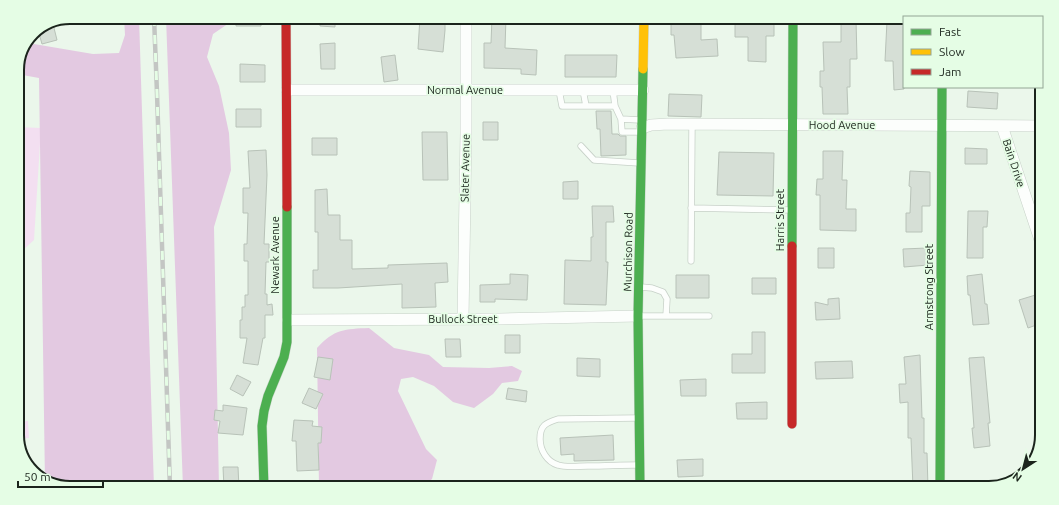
<svg xmlns="http://www.w3.org/2000/svg" width="1059" height="505" font-family="Ubuntu,sans-serif">
<style>
.green{fill:#f3dff1}
.forest{fill:#e3c9e1}
.building{fill:#d6dfd6;stroke:#b8c2b8}
.lines{fill:none;stroke-linecap:round;stroke-linejoin:round}
.lane-casing{stroke:#c7d1c8;stroke-width:7}
.street-casing{stroke:#c7d1c8;stroke-width:12}
.fast-casing{stroke:#c7d1c8;stroke-width:10}
.slow-casing{stroke:#c7d1c8;stroke-width:10}
.jam-casing{stroke:#c7d1c8;stroke-width:10}
.lane{stroke:#fcfefc;stroke-width:5.5}
.street{stroke:#fcfefc;stroke-width:11}
.fast{stroke:#4caf50;stroke-width:9}
.slow{stroke:#ffc107;stroke-width:9}
.jam{stroke:#c62828;stroke-width:9}
.rail-casing{stroke:#c3c6c3;stroke-width:4.5}
.rail{stroke:#e5fde5;stroke-width:3;stroke-dasharray:9;stroke-linecap:butt}
.labels{text-anchor:middle;stroke-width:3.5;stroke-linejoin:round;paint-order:stroke}
.street-label{font-size:11px;fill:#1b241c;stroke:#e5fde5}
.rim{fill:none;stroke:#1b241c;stroke-width:2}
</style>
<rect width="100%" height="100%" fill="#ebf7eb"/>
<path class="green" d="M17,127L41,128L34,240L23,250L17,249Z
M28,421L29,438L17,439V422Z"/>
<path class="forest" d="M124,17H139L154,488H70L45,482L39,78L17,74V66L28,43L93,54L119,53L125,35Z
M166,17H238L213,34L207,57L219,86L229,133L231,170L214,227L219,488H183Z
M369,328L394,348L429,355L443,367L489,368L512,366L522,371L518,381L502,383L493,394L474,408L453,402L434,386L413,377L401,379L398,391L426,449L437,460L432,479L422,488H319L317,348C334,329 345,329 369,328Z"/>
<path class="building" d="M236,17H261V26H236Z
M320,17H335V27L320,26Z
M420,17H445V30L443,52L418,49Z
M492,17H506L505,48L537,50L536,75L521,74V69L484,68V43H491Z
M701,18V40L717,39L718,56L676,58L674,35H671V19Z
M774,18V36H766V62L748,61V37H735V19Z
M841,20H856L857,59H850V87H847L848,114H823L822,87H820V71H824L823,42H841Z
M887,21L904,22V89L894,90L893,61H885Z
M53,24L57,40L42,44L38,30Z
M335,43V69H321L320,44Z
M395,55L398,80L384,82L381,57Z
M565,55H617L616,77H565Z
M240,64L265,65V82H240Z
M968,91L998,93L997,109L967,107Z
M669,94L702,95L701,117L668,116Z
M236,109H261V127H236Z
M596,111H611L612,134H618L620,136H626V155L601,156L600,129H597Z
M483,122H498V140H483Z
M422,132H447L448,180H423Z
M312,138H337V155H312Z
M965,148L987,149V164H965Z
M266,150L267,175L264,244H269V262H266L265,294H267V305L272,304L273,315H265V338H263L258,365L243,363L247,338H240V320H242V307H245V295H248V261H244V244H247L248,213H243V188H250L248,151Z
M823,151H843L842,180H847L846,209H856V231L820,230V195H816L817,179H823Z
M719,152L774,153L773,196L717,195Z
M910,171L930,172V206H922V232H906V213H910L911,187L909,186Z
M578,181V199H563V182Z
M327,189L328,215H340V240H352V269L388,268V265L447,263L448,282L435,283L436,307L402,308V284L338,288H313V270H318V232H315V190Z
M592,206H613L614,222H606V262H608L606,305L564,304L565,260L591,261V237H593Z
M968,211H988L987,227H983V258H967Z
M818,248H834V268H818Z
M927,248L928,265L904,267L903,249Z
M510,274L528,275L527,300L495,299V302H480V285L510,284Z
M982,274L985,304H987L989,324L973,325L970,295H968L967,276Z
M676,275H709V298H676Z
M752,278H776V294H752Z
M1042,293V323L1028,328L1019,300Z
M839,298L840,319L816,320L815,302L828,305V299Z
M752,332H765V373H732V354H752Z
M505,335H520V353H505Z
M445,339H460L461,357H446Z
M920,355L922,418H924V453H927L928,488H913L911,438H908V402L900,403L899,384H906L904,357Z
M318,357L333,359L330,380L314,377Z
M984,357L990,423H988L990,446L974,448L972,428H974L969,358Z
M577,358L600,359V377L577,376Z
M852,361L853,378L816,379L815,362Z
M237,375L251,382L243,396L230,389Z
M706,379V396H681L680,380Z
M309,388L323,394L316,409L302,403Z
M508,388L527,391L526,402L506,399Z
M767,402V419H737L736,403Z
M223,405L247,408L243,435L218,433L220,421L214,420L215,410L223,411Z
M294,420L313,421L312,426L322,427L321,443H318L319,470L297,471L296,441H292Z
M613,435L614,460L574,461V454L561,455L560,438Z
M703,459V476L678,477L677,460Z
M223,467H238L239,488H224Z"/>
<g class="lines">
<defs>
<path id="lane" d="M559,90L562,106H615L613,90
M583,90L586,106
M615,106L621,119L640,120
M621,119L622,132H640
M581,146L594,160L639,163
M691,208L792,210
M691,261L692,125
M641,287L652,288L663,292L667,299L666,316
M639,316H709
M637,465C621,465 605,466 588,466C579,466 567,468 558,465C547,462 540,450 540,439C540,425 546,423 558,419L637,418
M522,488L592,485L596,488"/>
<path id="street" d="M287,90H643
M1002,126L1042,246
M642,128L651,125L668,124L1042,126
M463,319L466,133V17
M288,320L499,319L638,316"/>
<path id="fast" d="M792,246L793,17
M264,488L262,426L264,411L268,396L284,357L287,342V207
M640,488L638,316L643,69
M940,488L942,87"/>
<path id="slow" d="M643,69L644,17"/>
<path id="jam" d="M286,17L287,207
M792,424V246"/>
</defs>
<use href="#lane" class="lane-casing"/>
<use href="#street" class="street-casing"/>
<use href="#fast" class="fast-casing"/>
<use href="#slow" class="slow-casing"/>
<use href="#jam" class="jam-casing"/>
<use href="#lane" class="lane"/>
<use href="#street" class="street"/>
<use href="#fast" class="fast"/>
<use href="#slow" class="slow"/>
<use href="#jam" class="jam"/>
<defs>
<path id="rail" d="M154,17L157,93L170,488"/>
</defs>
<use href="#rail" class="rail-casing"/>
<use href="#rail" class="rail"/>
</g>
<g class="labels">
<g class="street-label">
<text x="465" y="94">Normal Avenue</text>
<text x="842" y="129">Hood Avenue</text>
<text transform="translate(1014 163) rotate(72)" y="4">Bain Drive</text>
<text transform="translate(465 168) rotate(-89)" y="4">Slater Avenue</text>
<text transform="translate(780 220) rotate(-90)" y="4">Harris Street</text>
<text transform="translate(628 252) rotate(-89)" y="4">Murchison Road</text>
<text transform="translate(275 255) rotate(-90)" y="4">Newark Avenue</text>
<text transform="translate(929 287) rotate(-90)" y="4">Armstrong Street</text>
<text x="463" y="323">Bullock Street</text>
</g>
</g>
<path d="M0 0H1059V505H0ZM70 24H989A46 46 0 0 1 1035 70V435A46 46 0 0 1 989 481H70A46 46 0 0 1 24 435V70A46 46 0 0 1 70 24Z" fill="#e5fde5" fill-rule="evenodd"/>
<path class="rim" d="M70 24H989A46 46 0 0 1 1035 70V435A46 46 0 0 1 989 481H70A46 46 0 0 1 24 435V70A46 46 0 0 1 70 24Z"/>
<rect x="903" y="16" width="140" height="72" fill="#e5fde5" stroke="#94a695"/>
<rect x="911" y="29" width="20" height="6" fill="#4caf50" stroke="#94a695"/>
<text x="939" y="36" font-size="12" fill="#1b241c">Fast</text>
<rect x="911" y="49" width="20" height="6" fill="#ffc107" stroke="#94a695"/>
<text x="939" y="56" font-size="12" fill="#1b241c">Slow</text>
<rect x="911" y="69" width="20" height="6" fill="#c62828" stroke="#94a695"/>
<text x="939" y="76" font-size="12" fill="#1b241c">Jam</text>
<g transform="translate(1023 469) rotate(216)" stroke="#e5fde5" stroke-width="3" paint-order="stroke">
<path d="M0-3L7 15L0 10L-7 15Z" fill="#1b241c"/>
<text y="-6" font-size="11" font-weight="bold" text-anchor="middle" fill="#1b241c">N</text>
</g>
<path d="M18 481v6h85v-6" fill="none" stroke="#1b241c" stroke-width="2"/>
<text x="24" y="481" font-size="12" fill="#1b241c" stroke="#e5fde5" stroke-width="3" paint-order="stroke">50 m</text>
</svg>
